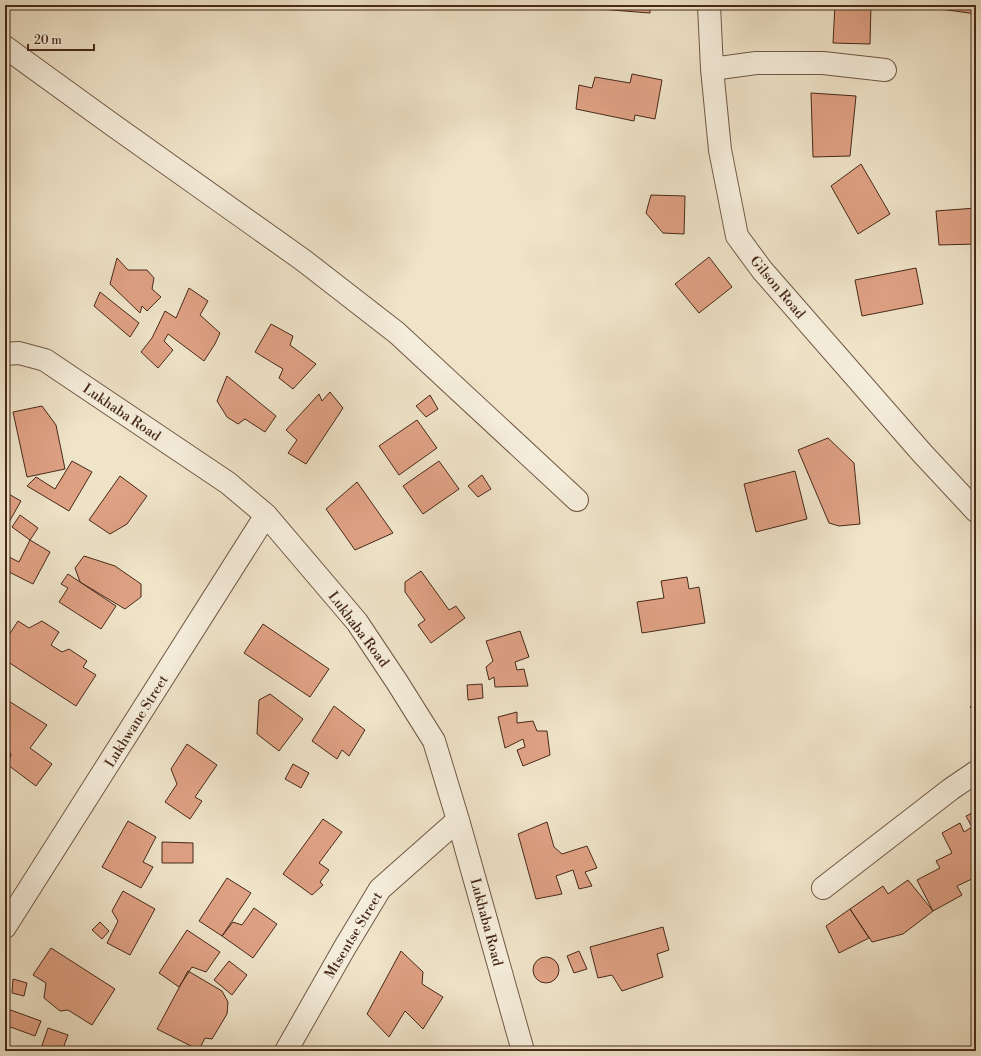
<svg xmlns="http://www.w3.org/2000/svg" width="981" height="1056" font-family="'Libre Bodoni',serif">
<style>
.building{fill:#dfa184;stroke:#472919}
.lines{fill:none;stroke-linecap:round;stroke-linejoin:round}
.minor-casing{stroke:#715845;stroke-width:24}
.minor{stroke:#f5eddb;stroke-width:22}
.labels{text-anchor:middle;stroke-width:4;stroke-linejoin:round;paint-order:stroke}
.street-label{font-size:14px;fill:#472919;stroke:#f5eddb}
</style>
<rect width="100%" height="100%" fill="#efe3c8"/>
<filter id="stains"><feTurbulence type="fractalNoise" baseFrequency=".005" numOctaves="4"/><feColorMatrix values="0 0 0 0 .2 0 0 0 0 .09 0 0 0 0 .02 0 0 0 .5 -.17"/></filter>
<radialGradient id="worn" r=".72"><stop offset=".6" stop-color="#630" stop-opacity="0"/><stop offset="1" stop-color="#630" stop-opacity=".3"/></radialGradient>
<path class="building" d="M547,5H650V13Z
M835,5H871L870,44L833,43Z
M933,5H976V14L933,8Z
M632,74L662,80L655,119L635,115L634,121L576,109L579,85L592,88L595,77L630,83Z
M811,93L856,96L850,156L813,157Z
M861,164L890,214L858,234L831,186Z
M651,195L685,196L684,234L663,233L646,213Z
M976,208V244L939,245L936,211Z
M709,257L732,287L699,313L675,284Z
M117,258L128,270H147L154,278L152,289L161,297L147,311L142,306L140,313L110,284Z
M916,268L923,304L862,316L855,280Z
M189,288L208,301L200,315L220,333L215,344L204,361L168,334L164,341L173,350L158,368L141,352L152,338L165,311L176,318Z
M100,292L139,323L130,337L94,306Z
M271,324L293,336L290,345L316,364L293,389L279,378L283,369L255,352Z
M227,376L276,416L265,432L245,419L238,424L227,417L217,401Z
M330,392L343,408L306,464L288,453L297,440L286,430L319,394L322,401Z
M430,395L438,409L426,417L416,406Z
M42,406L56,425L65,469L27,477L13,412Z
M417,420L437,448L399,475L379,446Z
M828,438L854,463L860,524L839,526L829,523L798,450Z
M72,461L92,472L69,511L27,486L36,477L55,489Z
M439,461L459,489L423,514L403,486Z
M795,471L807,519L756,532L744,484Z
M482,475L491,489L478,497L468,486Z
M120,476L147,496L127,524L110,534L89,520Z
M357,482L393,533L355,550L326,509Z
M5,492L21,501L5,529Z
M20,515L38,528L30,540L12,527Z
M30,540L50,552L33,584L5,570V555L19,562Z
M84,556L115,566L141,584V597L125,609L80,582L75,568Z
M421,571L449,610L456,606L465,618L431,643L418,625L425,620L405,592V582Z
M68,574L116,606L101,629L59,602L68,588L61,584Z
M687,577L689,589L699,587L705,623L642,633L637,602L664,598L661,581Z
M18,621L29,628L42,621L59,632L51,645L62,652L69,649L87,661L83,667L96,675L76,706L5,660V641Z
M263,624L329,669L310,697L244,653Z
M520,631L529,657L515,662L517,670L524,669L528,686L495,687L494,677L489,680L486,667L493,661L486,641Z
M482,684L483,698L468,700L467,685Z
M270,694L303,719L279,751L257,734L259,700Z
M7,700L47,725L30,748L52,764L36,786L8,765L11,754L5,750V704Z
M976,701V713L970,707Z
M334,706L365,730L349,756L342,750L337,759L312,741Z
M517,712V723L533,721L537,731H547L550,755L523,766L517,750L525,747L523,739L505,748L498,717Z
M187,744L217,765L195,797L202,801L190,819L165,802L177,784L171,769Z
M293,764L309,773L301,788L285,779Z
M5,782L10,785L5,794Z
M976,811V877L957,886L962,895L933,911L917,880L940,868L936,861L952,853L942,833L960,823L964,832L972,827L966,816Z
M323,819L342,832L319,863L329,870L320,882L323,885L312,895L283,874Z
M128,821L156,837L143,862L153,867L141,888L102,867Z
M547,822L554,847L562,854L587,846L597,868L585,872L592,886L579,889L573,870L556,876L562,894L536,899L518,834Z
M162,842L193,843V863H162Z
M227,878L251,893L222,936L199,921Z
M908,880L933,911L903,934L872,942L850,909L883,886L888,894Z
M123,891L155,909L130,955L107,943L118,921L112,911Z
M254,908L277,924L253,958L222,936L233,922L242,925Z
M850,909L869,938L839,953L826,926Z
M100,922L109,931L102,939L92,930Z
M663,927L669,950L657,954L663,977L622,991L612,975L598,978L590,947Z
M187,930L220,952L206,972L192,967L179,987L159,973Z
M51,948L115,989L92,1025L68,1010L60,1011L44,998L46,983L33,975Z
M401,951L423,972L422,984L443,997L423,1029L405,1011L389,1037L367,1014Z
M579,951L587,969L574,973L567,956Z
M533 970a13 13 0 1 1 26 0a13 13 0 1 1-26 0Z
M229,961L247,975L232,995L214,980Z
M188,971L222,991L228,1002L227,1014L212,1039L205,1038L199,1050L157,1029Z
M13,979L27,983L24,996L12,993Z
M5,1008L41,1021L35,1036L5,1025Z
M48,1028L68,1035L62,1051H40Z
M5,1045L26,1051H5Z"/>
<g class="lines">
<defs>
<path id="minor" d="M709,5L712,69L720,150L737,236L762,270L922,453L976,511
M5,47L110,123L303,260L397,333L577,500
M712,69L756,63H823L885,70
M5,354L19,353L45,360L228,483L266,515L357,622L397,682L434,741L458,820L523,1051
M823,888L951,789L976,772
M5,927L266,515
M286,1051L345,947L380,889L458,820"/>
</defs>
<use href="#minor" class="minor-casing"/>
<use href="#minor" class="minor"/>
</g>
<g class="labels">
<g class="street-label">
<text transform="translate(778 287) rotate(50)" y="5">Gilson Road</text>
<text transform="translate(122 412) rotate(34)" y="5">Lukhaba Road</text>
<text transform="translate(359 629) rotate(53)" y="5">Lukhaba Road</text>
<text transform="translate(136 721) rotate(-58)" y="5">Lukhwane Street</text>
<text transform="translate(487 922) rotate(75)" y="5">Lukhaba Road</text>
<text transform="translate(353 935) rotate(-59)" y="5">Mtsentse Street</text>
</g>
</g>
<rect width="981" height="1056" fill="none" stroke="#efe3c8" stroke-width="20"/>
<rect x="6" y="6" width="969" height="1044" fill="none" stroke="#472919" stroke-width="2"/>
<rect x="10" y="10" width="961" height="1036" fill="none" stroke="#472919"/>
<path d="M28 44v6h66v-6" fill="none" stroke="#472919" stroke-width="2"/>
<text x="34" y="44" font-size="12" fill="#472919" stroke="#f5eddb" stroke-width="3" paint-order="stroke">20 m</text>
<rect width="100%" height="100%" filter="url(#stains)"/>
<rect width="100%" height="100%" fill="url(#worn)"/>
</svg>
